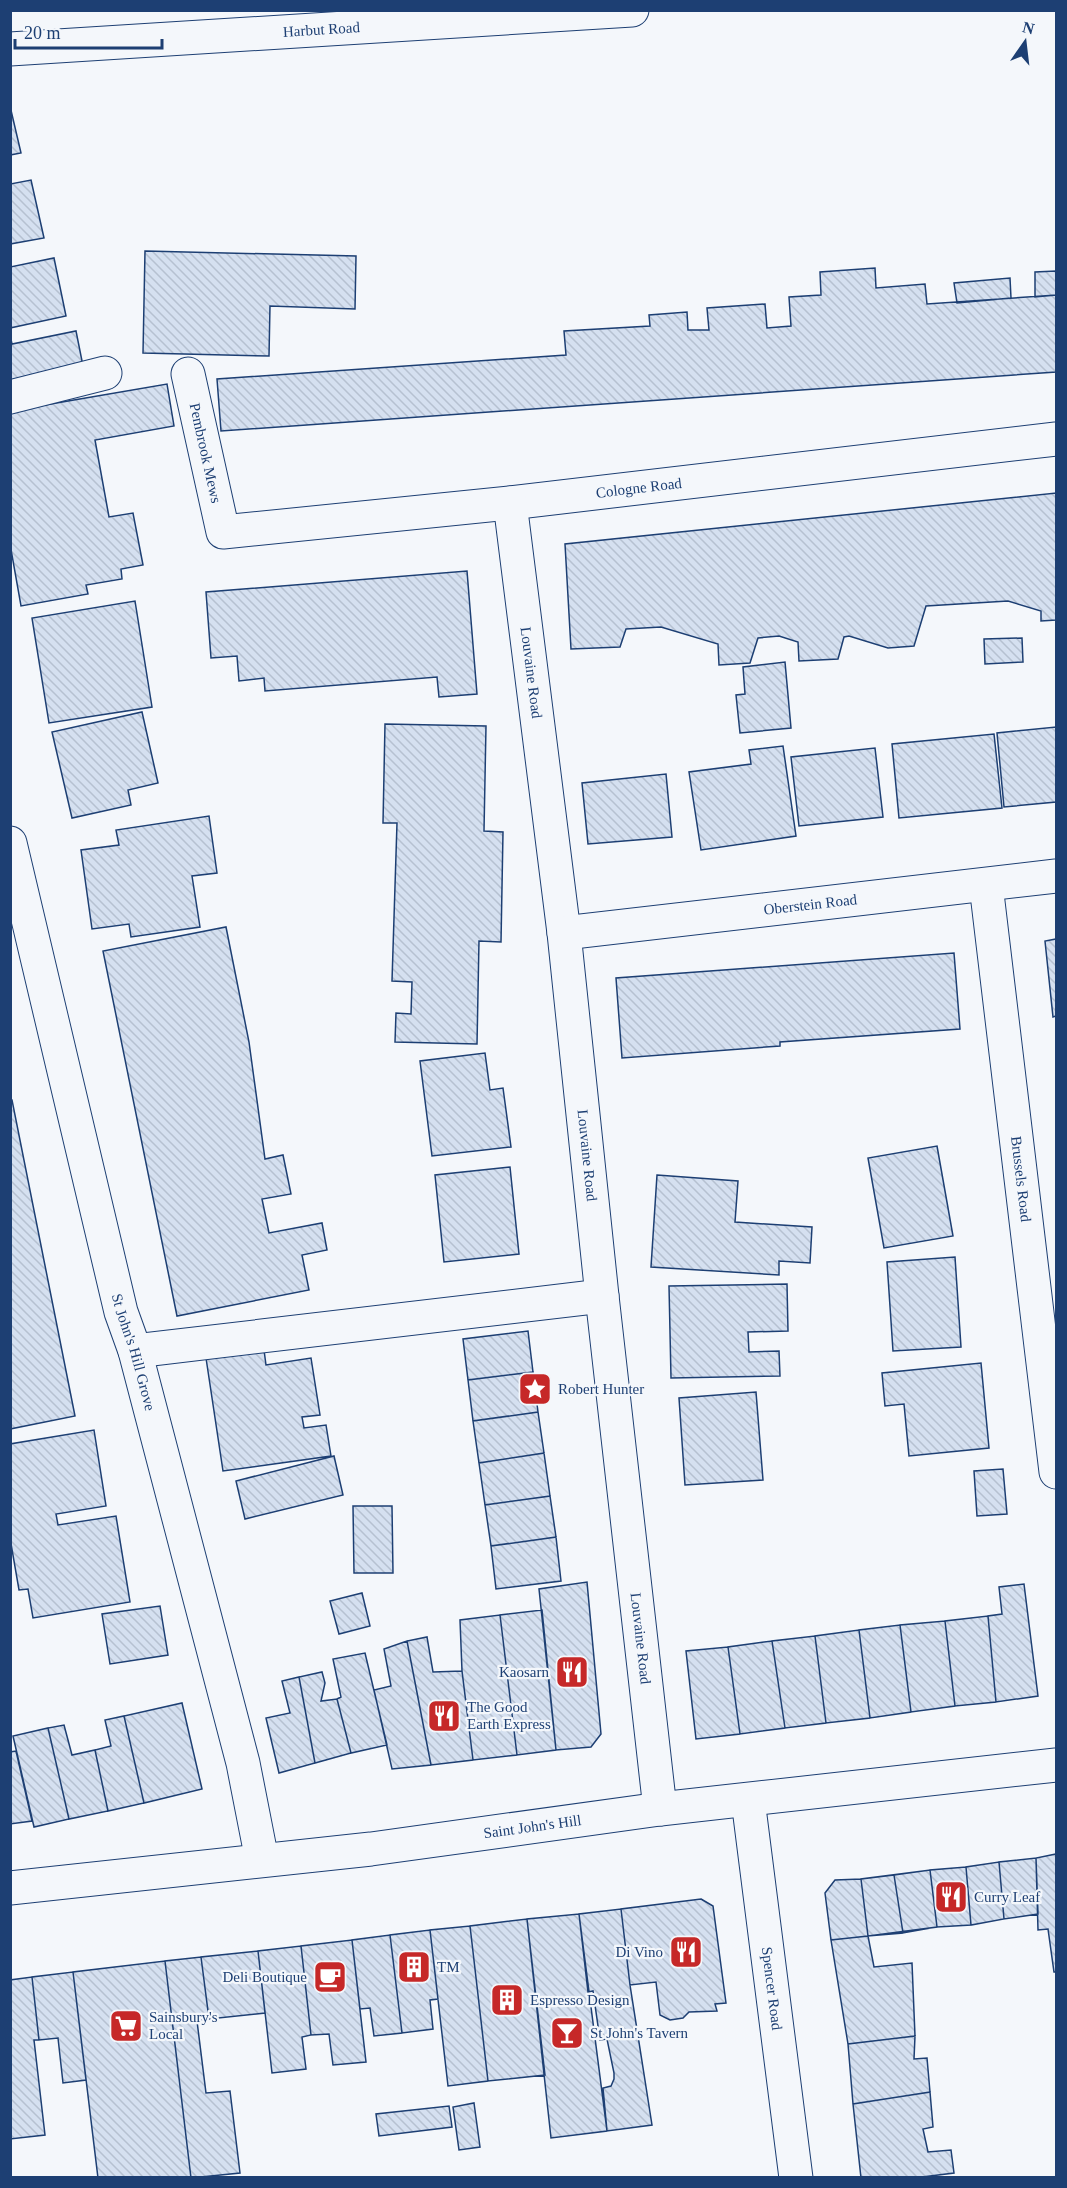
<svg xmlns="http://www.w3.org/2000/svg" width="1067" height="2188" font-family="'Times New Roman',serif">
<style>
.building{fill:url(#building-back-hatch);stroke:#1d3f73;stroke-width:1.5}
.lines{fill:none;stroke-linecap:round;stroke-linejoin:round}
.street-casing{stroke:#1d3f73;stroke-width:35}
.primary-casing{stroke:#1d3f73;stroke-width:35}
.street{stroke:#f4f7fb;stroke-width:33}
.primary{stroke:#f4f7fb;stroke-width:33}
.labels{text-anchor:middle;stroke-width:4.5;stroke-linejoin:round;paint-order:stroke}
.street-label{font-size:15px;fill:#1d3f73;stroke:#f4f7fb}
.poi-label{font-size:15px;fill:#1d3f73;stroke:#f4f7fb;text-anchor:start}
</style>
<defs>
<pattern id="building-back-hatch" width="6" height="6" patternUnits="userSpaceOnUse" patternTransform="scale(1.5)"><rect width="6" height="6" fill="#d5e0f0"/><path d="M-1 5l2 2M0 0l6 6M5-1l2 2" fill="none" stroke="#b6c1d1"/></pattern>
</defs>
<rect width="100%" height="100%" fill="#f4f7fb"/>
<path class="building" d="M10,106L21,153L10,155Z
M31,180L44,238L10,244V184Z
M145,251L356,256L355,309L270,306L269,356L143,353Z
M54,258L66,316L10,328V267Z
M875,268L876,288L925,284L927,304L1056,295V372L221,431L217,379L566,355L564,331L650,326L649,315L687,312L688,330H709L707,308L765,304L767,328L791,326L789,297L821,295L820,272Z
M1056,271V295L1035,297V272Z
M1010,278L1011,298L957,303L954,283Z
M76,331L83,366L10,381V335L12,344Z
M167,384L174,426L95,440L109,517L133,513L143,565L121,569L122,579L86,585L88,594L21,606L10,544V411Z
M1056,493V620L1041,621V611L1008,601L926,606L914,646L888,648L849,636L844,637L838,659L799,661L798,642L779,636L758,638L750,663L719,665L718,644L661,627L626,629L620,647L571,649L565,544Z
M467,571L477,694L439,697L437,677L265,691L264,678L239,681L237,656L211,658L206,592Z
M135,601L152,707L49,723L32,618Z
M1022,638L1023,662L985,664L984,639Z
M785,662L791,728L740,733L736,695L745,694L743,667Z
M142,712L158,783L128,790L131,805L72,818L52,732Z
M385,724L486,726L484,831L503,832L501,942L479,941L477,1044L395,1042L396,1013L411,1014L412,982L392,981L397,823H383Z
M1056,727V802L1004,807L997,733Z
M994,734L1002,808L899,818L892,744Z
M783,746L796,836L701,850L689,772L751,764L749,750Z
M875,748L883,817L799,826L791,757Z
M666,774L672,837L588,844L582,783Z
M209,816L217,873L192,876L200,927L131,937L129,924L92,929L81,850L119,845L116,830Z
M226,927L249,1042L265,1159L283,1155L291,1194L262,1199L269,1233L322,1223L327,1250L302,1255L309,1290L177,1316L103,951Z
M1056,939V1016L1053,1017L1045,941Z
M954,953L960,1029L780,1042V1046L622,1058L616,978Z
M485,1053L490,1090L503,1088L511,1147L432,1156L420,1061Z
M10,1100H12L75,1416L10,1429Z
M937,1146L953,1236L884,1248L868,1158Z
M510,1167L519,1254L444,1262L435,1175Z
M657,1175L738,1181L735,1222L812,1227L810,1263L779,1261V1275L651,1267Z
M955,1257L961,1347L893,1351L887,1262Z
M787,1284L788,1331L748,1332L749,1352L779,1351L780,1376L671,1378L669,1286Z
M528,1331L533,1372L468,1380L463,1339Z
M264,1350L266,1365L311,1358L320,1415L302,1417L304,1428L326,1425L331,1456L223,1471L206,1358Z
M981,1363L989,1448L909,1456L904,1404L885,1406L882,1373Z
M533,1372L538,1412L473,1421L468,1380Z
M756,1392L763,1480L685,1485L679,1398Z
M538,1412L544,1453L479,1463L473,1421Z
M94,1430L106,1506L56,1514L58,1525L116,1516L130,1602L33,1618L28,1589L19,1590L10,1538V1444Z
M544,1453L550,1496L485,1505L479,1463Z
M334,1456L343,1495L245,1519L236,1481Z
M1003,1469L1007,1514L977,1516L974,1471Z
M550,1496L556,1537L491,1546L485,1505Z
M353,1506H392L393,1573H354Z
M556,1537L561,1581L496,1589L491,1546Z
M587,1582L601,1734L591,1747L556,1750L539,1589Z
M1024,1584L1038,1696L996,1702L988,1616L1002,1614L999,1587Z
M362,1593L370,1626L339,1634L330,1601Z
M160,1606L168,1655L110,1664L102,1614Z
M542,1610L556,1750L517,1755L500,1615Z
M500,1615L517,1755L473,1760L462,1671L460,1620Z
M988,1616L996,1702L955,1706L945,1621Z
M945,1621L955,1706L911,1712L900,1625Z
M900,1625L911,1712L870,1718L859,1630Z
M859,1630L870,1718L826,1723L815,1636Z
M815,1636L826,1723L785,1728L772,1641Z
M427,1637L433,1672L462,1671L473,1760L431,1765L407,1641Z
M407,1641L431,1765L392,1769L374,1690L391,1686L384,1649Z
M772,1641L785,1728L740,1734L728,1647Z
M728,1647L740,1734L696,1739L686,1651Z
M365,1653L387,1745L351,1753L337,1699L341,1697L333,1659Z
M322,1672L325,1683L321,1701L337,1699L351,1753L315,1763L299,1677Z
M299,1677L315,1763L279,1773L266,1718L290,1713L282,1681Z
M182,1703L202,1789L144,1803L124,1716Z
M124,1716L144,1803L108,1811L95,1750L111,1746L105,1720Z
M64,1725L72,1755L95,1750L108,1811L69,1819L48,1728Z
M48,1728L69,1819L34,1827L13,1736Z
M16,1751L32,1821L10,1824V1752Z
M1056,1854V1972H1054L1048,1929L1038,1930L1036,1858Z
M1036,1858L1038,1914L1004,1919L999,1862Z
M999,1862L1004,1919L971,1925L966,1867Z
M966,1867L971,1925L937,1927L930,1870Z
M930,1870L937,1927L868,1936L861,1879Z
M930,1870L937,1927L903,1933L894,1875Z
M894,1875L903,1933L868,1936L861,1879Z
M861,1879L868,1936L831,1940L825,1893L835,1880Z
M701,1899L713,1906L726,2003L715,2004L717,2011L689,2012L683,2018L670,2020L660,2015L656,1982L630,1985L621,1909Z
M621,1909L630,1985L652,2125L607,2131L603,2088L611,2086L614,2079V2073L607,2039L600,2040L593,1991L588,1992L579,1914Z
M579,1914L607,2131L551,2138L527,1919Z
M527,1919L545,2075L488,2081L470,1926Z
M470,1926L488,2081L448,2086L430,1930Z
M430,1930L438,1999L430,2000L433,2029L402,2033L390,1935Z
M390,1935L402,2033L374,2036L370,2008L360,2009L352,1940Z
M868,1936L874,1967L912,1963L915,2036L848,2044L831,1940Z
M352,1940L366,2062L333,2065L329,2034L311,2035L301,1946Z
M301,1946L311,2035L302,2037L306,2069L272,2073L258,1951Z
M258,1951L265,2013L209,2019L201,1957Z
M201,1957L209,2019L197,2021L206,2093L230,2091L240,2173L191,2178L165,1961Z
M165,1961L191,2178H98L73,1972Z
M73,1972L86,2080L63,2083L58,2038L39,2040L32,1977Z
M32,1977L39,2040H34L45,2135L10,2139V1980Z
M915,2036L914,2059L927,2058L930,2092L853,2104L848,2044Z
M930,2092L933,2127L923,2129L928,2152L951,2150L954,2173L914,2178H861L853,2104Z
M474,2103L480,2147L459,2150L453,2107Z
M449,2106L452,2127L379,2136L376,2114Z"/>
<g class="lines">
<defs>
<g id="street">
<path id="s1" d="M10,49L632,10"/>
<path id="s2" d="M188,374L223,532L510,503L1056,439"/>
<path d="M10,397L105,373"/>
<path id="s3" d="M510,503L564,933L602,1296L660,1809"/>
<path id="s4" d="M10,843L121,1312L135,1351L243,1763L262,1860"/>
<path id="s5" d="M986,885L1056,1472"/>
<path id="s6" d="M564,933L1056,876"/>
<path d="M135,1351L602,1296"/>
<path id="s7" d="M748,1800L796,2178"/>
</g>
<g id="primary">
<path id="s8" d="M10,1888L371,1849L660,1809L1056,1765"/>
</g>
</defs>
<use href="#street" class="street-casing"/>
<use href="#primary" class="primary-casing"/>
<use href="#street" class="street"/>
<use href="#primary" class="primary"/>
</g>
<defs>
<symbol id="sight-square" viewBox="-11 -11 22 22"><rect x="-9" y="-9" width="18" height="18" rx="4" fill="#c62828" stroke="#f4f7fb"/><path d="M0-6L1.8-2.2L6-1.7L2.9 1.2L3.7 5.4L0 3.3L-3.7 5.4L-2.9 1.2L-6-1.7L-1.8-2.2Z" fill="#fff"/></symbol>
<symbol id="restaurant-square" viewBox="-11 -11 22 22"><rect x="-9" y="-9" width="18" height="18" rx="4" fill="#c62828" stroke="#f4f7fb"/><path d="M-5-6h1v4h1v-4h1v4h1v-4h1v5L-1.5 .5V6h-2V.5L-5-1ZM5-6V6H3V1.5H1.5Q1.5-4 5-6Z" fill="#fff"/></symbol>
<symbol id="building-square" viewBox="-11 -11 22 22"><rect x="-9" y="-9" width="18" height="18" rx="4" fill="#c62828" stroke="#f4f7fb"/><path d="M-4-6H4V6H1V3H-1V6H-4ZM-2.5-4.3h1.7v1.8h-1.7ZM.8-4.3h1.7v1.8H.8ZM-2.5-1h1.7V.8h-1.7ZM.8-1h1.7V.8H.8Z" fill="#fff"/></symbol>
<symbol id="cafe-square" viewBox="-11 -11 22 22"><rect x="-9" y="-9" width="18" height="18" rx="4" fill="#c62828" stroke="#f4f7fb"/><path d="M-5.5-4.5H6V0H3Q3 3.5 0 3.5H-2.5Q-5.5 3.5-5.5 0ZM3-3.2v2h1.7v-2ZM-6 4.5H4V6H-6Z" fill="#fff"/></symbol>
<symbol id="supermarket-square" viewBox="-11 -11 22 22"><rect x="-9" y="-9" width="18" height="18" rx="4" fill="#c62828" stroke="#f4f7fb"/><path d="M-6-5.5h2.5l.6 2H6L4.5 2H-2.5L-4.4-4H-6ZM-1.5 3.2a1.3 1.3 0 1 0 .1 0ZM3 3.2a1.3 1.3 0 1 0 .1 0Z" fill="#fff"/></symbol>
<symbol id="bar-square" viewBox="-11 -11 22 22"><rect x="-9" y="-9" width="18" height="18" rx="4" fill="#c62828" stroke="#f4f7fb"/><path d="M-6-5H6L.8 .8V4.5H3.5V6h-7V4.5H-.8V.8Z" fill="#fff"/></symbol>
</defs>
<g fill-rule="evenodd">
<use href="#sight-square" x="516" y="1370" width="38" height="38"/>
<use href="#restaurant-square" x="553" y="1653" width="38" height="38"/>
<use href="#restaurant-square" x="425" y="1697" width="38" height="38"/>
<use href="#restaurant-square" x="932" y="1878" width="38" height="38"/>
<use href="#restaurant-square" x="667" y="1933" width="38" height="38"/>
<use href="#building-square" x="395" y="1948" width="38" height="38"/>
<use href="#cafe-square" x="311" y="1958" width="38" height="38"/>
<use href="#building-square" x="488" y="1981" width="38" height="38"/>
<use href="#supermarket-square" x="107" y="2007" width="38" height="38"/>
<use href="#bar-square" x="548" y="2014" width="38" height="38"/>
</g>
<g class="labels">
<g class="street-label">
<text dy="5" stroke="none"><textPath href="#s1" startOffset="312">Harbut Road</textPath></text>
<text dy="5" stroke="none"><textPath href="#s2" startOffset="81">Pembrook Mews</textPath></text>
<text dy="5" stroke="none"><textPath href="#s2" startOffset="580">Cologne Road</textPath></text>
<text dy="5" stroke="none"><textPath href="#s3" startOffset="171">Louvaine Road</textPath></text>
<text dy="5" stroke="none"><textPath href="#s6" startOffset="248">Oberstein Road</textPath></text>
<text dy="5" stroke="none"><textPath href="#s3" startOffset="657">Louvaine Road</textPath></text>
<text dy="5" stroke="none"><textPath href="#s5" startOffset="296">Brussels Road</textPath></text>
<text dy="5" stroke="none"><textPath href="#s4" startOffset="524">St John's Hill Grove</textPath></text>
<text dy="5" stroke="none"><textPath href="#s3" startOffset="1143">Louvaine Road</textPath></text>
<text dy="5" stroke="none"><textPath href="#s8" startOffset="526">Saint John's Hill</textPath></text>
<text dy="5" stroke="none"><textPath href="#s7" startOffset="190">Spencer Road</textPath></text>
</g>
<g class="poi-label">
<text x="558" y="1394">Robert Hunter</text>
<text x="549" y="1677" text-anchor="end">Kaosarn</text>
<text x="467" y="1712">The Good<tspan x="467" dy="17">Earth Express</tspan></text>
<text x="974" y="1902">Curry Leaf</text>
<text x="663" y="1957" text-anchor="end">Di Vino</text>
<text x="437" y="1972">TM</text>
<text x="307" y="1982" text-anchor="end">Deli Boutique</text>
<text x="530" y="2005">Espresso Design</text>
<text x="149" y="2022">Sainsbury's<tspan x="149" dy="17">Local</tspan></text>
<text x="590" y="2038">St John's Tavern</text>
</g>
</g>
<rect width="1067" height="2188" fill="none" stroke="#1d3f73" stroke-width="24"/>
<g transform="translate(1025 42) rotate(14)" stroke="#f4f7fb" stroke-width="4.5" paint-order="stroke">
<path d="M0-4.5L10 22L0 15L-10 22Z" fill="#1d3f73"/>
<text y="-9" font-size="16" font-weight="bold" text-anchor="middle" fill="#1d3f73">N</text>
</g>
<path d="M15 39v9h147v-9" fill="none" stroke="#1d3f73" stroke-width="3"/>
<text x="24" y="39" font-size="18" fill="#1d3f73" stroke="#f4f7fb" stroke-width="4.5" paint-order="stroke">20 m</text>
</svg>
